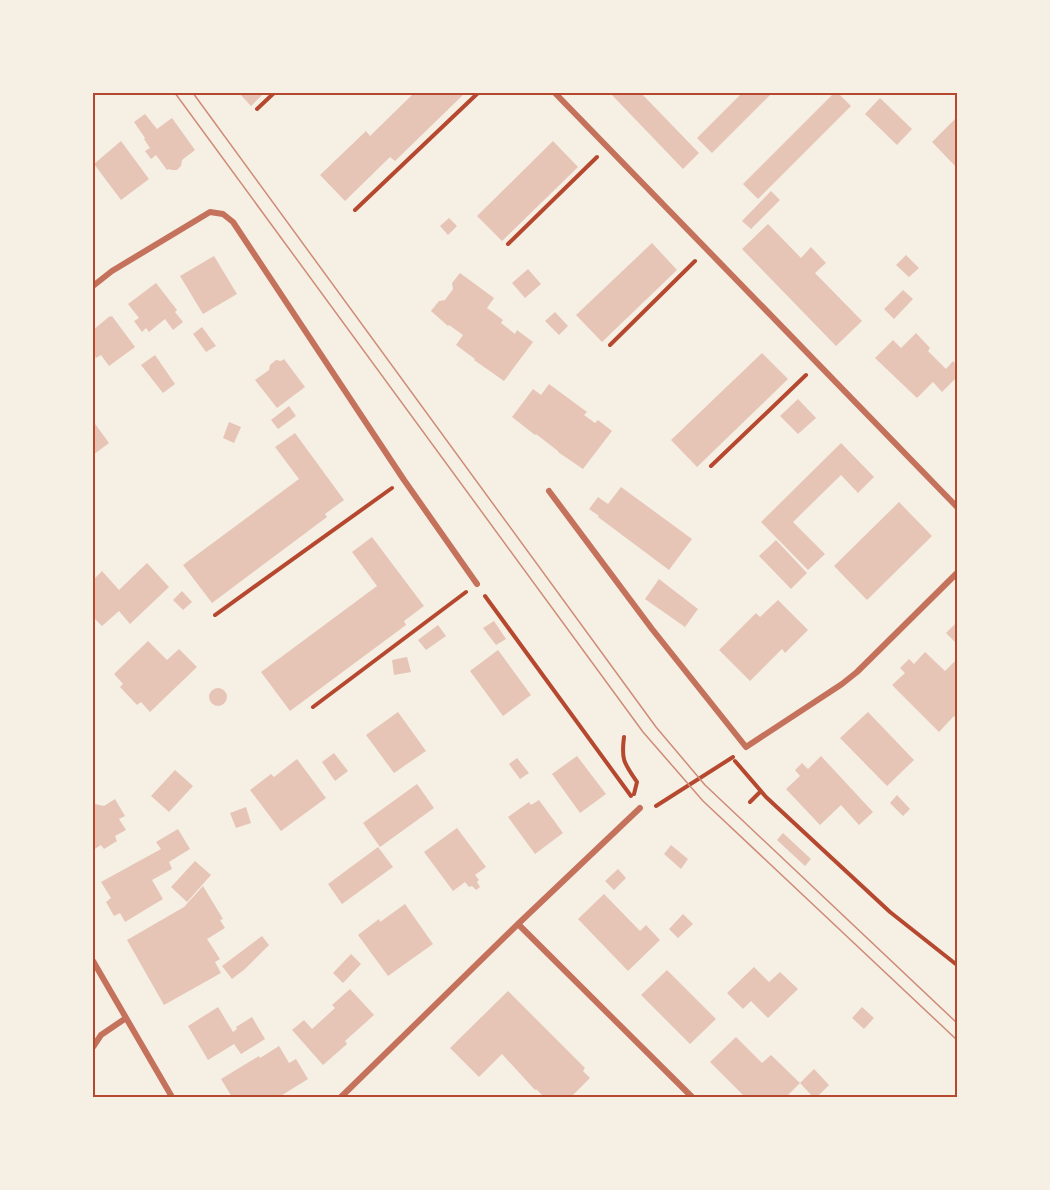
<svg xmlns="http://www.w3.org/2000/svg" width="1050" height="1190" font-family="'Varela Round',sans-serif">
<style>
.building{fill:#e6c5b7}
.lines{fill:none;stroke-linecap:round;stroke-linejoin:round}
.path{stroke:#b5482f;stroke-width:4}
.minor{stroke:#c5725c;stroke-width:6}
.tram{stroke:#cf8b77;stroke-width:1.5}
.neatline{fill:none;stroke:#b5482f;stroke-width:2}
</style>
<rect width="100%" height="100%" fill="#f6efe4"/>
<path class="building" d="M239,93H264L251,106Z
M414,93H465L395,161L390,157L345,201L320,175L366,131L370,136Z
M610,93H641L699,153L683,169Z
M742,93H772L712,153L697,138Z
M834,93H838L851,106L758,199L743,184Z
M880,98L912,129L897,145L865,114Z
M145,114L157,129L172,118L195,150L182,160L181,166L177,170H172L169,169L167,170L156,155L151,159L145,151L150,148L144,139L145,138L134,122Z
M957,117V168L932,142Z
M121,141L149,179L121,200L94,164Z
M553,141L578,167L502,241L477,216Z
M771,191L780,200L751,229L742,221Z
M449,218L457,226L448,235L440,226Z
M768,224L801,258L811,247L826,263L815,273L862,321L836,346L742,249Z
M652,243L677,270L602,342L576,315Z
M906,255L919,268L909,277L896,265Z
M214,256L237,294L203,314L180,276Z
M528,269L541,284L525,298L512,283Z
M460,273L494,298L487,308L503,320L501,323L515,334L517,330L533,342L504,381L474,360L475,359L456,345L463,335L449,325L448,326L431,311L439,301L445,300L453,289L452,283Z
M156,283L177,310L175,312L183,322L173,330L165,319L149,332L146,328L142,332L134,321L139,318L128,304Z
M903,290L913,299L894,319L884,309Z
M555,312L568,326L559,335L545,321Z
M110,316V317L112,316L135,347L109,366L101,355L96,358L93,354V330Z
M202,327L216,346L206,352L193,334Z
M916,333L930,348L928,351L946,369L953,361L957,365V377L942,392L933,382L917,398L875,358L893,340L901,348Z
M762,353L788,379L697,467L671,440Z
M155,355L175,384L163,393L141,365Z
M284,359L305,387L277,408L255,380L269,370L270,365L276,360L281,361Z
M549,384L587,412L584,415L595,423L598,420L612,431L583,469L558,452V451L536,434L535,435L512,417L533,389L541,395Z
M798,399L816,418L798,434L780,416Z
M289,406L296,416L278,429L271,420Z
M93,421L109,443L93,455Z
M229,422L241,427L234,443L223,438Z
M295,433L344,500L325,514L327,517L212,603L183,565L299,479L275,447Z
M841,443L874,477L858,493L841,475L793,522L825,554L808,570L761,522Z
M621,487L692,539L669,570L598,517L599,516L589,509L598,497L608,504Z
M899,502L932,536L867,600L834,566Z
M372,537L424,606L404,621L406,625L290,711L261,672L377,586L352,552Z
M776,540L807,573L791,589L759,556Z
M147,563L169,587L130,624L119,611L102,626L93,617V580L102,571L119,590Z
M659,579L698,609L685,627L645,599Z
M182,591L192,602L183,610L173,600Z
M778,600L808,630L785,653L782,649L750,681L719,650L756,613L760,617Z
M494,621L506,639L496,645L483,628Z
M957,622V644L946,633Z
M438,625L446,636L426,650L418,640Z
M148,641L167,660L179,649L197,667L150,712L141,702L137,705L120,687L123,684L114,674Z
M498,650L531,695L503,716L470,671Z
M925,652L945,671L957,659V720L954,716L939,732L892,685L905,673L900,668L909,659L914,664Z
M407,657L411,672L394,675L392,660Z
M209 697a9 9 0 1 1 18 0a9 9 0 1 1-18 0Z
M398,712L426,751L394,773L366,735Z
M868,712L914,760L887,786L840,738Z
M334,753L348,771L335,781L322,762Z
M577,756L606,794L580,813L552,774Z
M821,756L873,812L859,825L841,805L820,825L786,789L800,776L795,770L802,763L808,769Z
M517,758L529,773L520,779L509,764Z
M297,759L326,798L281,831L250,790L271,774L274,777Z
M175,770L193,786L169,812L151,796Z
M417,784L434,808L380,847L363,823Z
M897,795L910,809L903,816L890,803Z
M115,799L125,816L119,819L126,830L115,836L117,841L104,849L101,845L93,850V800L95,804L104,806Z
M539,800L563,833L535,854L508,817L529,802L531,805Z
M246,807L251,823L236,828L230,813Z
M457,828L486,867L475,875L479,880L477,882L480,887L476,890L472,886L469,887L465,882L453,891L424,852Z
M178,829L190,849L169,862L172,869L152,880L163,899L125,922L120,913L114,916L106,902L111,898L101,882L161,849L156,842Z
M783,833L811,859L805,866L777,840Z
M671,845L688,859L681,869L664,854Z
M378,847L393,867L342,904L328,884Z
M195,861L211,875L187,902L171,887Z
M618,869L626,878L614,890L605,881Z
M203,886L223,919L220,920L225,928L207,939L220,959L215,962L221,973L164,1005L127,940L184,907Z
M604,894L640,931L646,925L660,940L628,971L578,919Z
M405,904L433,944L388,976L358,935L379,919L380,922Z
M683,914L693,924L678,938L669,929Z
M262,936L269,945L245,969L232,979L222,966Z
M351,954L361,964L343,983L333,973Z
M754,967L769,982L780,972L798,989L768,1018L751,1001L743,1009L727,993Z
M667,970L716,1019L690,1044L641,995Z
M350,989L374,1015L345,1041L347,1044L323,1065L292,1030L304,1020L312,1029L335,1008L332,1005Z
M508,991L585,1068L583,1071L590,1078L571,1097H544L536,1089L535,1090L502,1054L479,1077L450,1048Z
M218,1007L233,1032L237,1029L236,1027L252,1017L265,1039L241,1054L234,1044L208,1060L188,1026Z
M862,1007L874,1018L864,1029L852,1018Z
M736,1037L762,1063L771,1055L800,1083L786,1097H745L710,1062Z
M279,1046L289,1063L296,1059L308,1079L279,1097H232L221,1079L259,1056L260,1058Z
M814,1069L829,1085L817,1097H813L800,1083Z"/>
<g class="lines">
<path class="path" d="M257,109L274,93
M355,210L478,93
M508,244L597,157
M610,345L695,261
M711,466L806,375
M485,596L631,796
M215,615L392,488
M313,707L466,592
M624,737C621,760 624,763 637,782L634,794
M735,761L766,797L890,912L957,965
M750,802L760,792
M656,806L733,757"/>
<path class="minor" d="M555,93L957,507
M93,286L112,271L210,212L223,214L233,222L404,480L477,584
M549,491L652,629L746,747L842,684L857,672L957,573
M518,924L692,1097
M93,961L172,1097
M93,1047L101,1035L126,1018
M341,1097L518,924L640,808"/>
<path class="tram" d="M175,93L643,732L703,801L957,1040
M193,93L656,727L705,785L957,1023"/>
</g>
<rect width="1050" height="1190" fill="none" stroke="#f6efe4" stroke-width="189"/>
<rect x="94" y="94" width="862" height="1002" class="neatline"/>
</svg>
